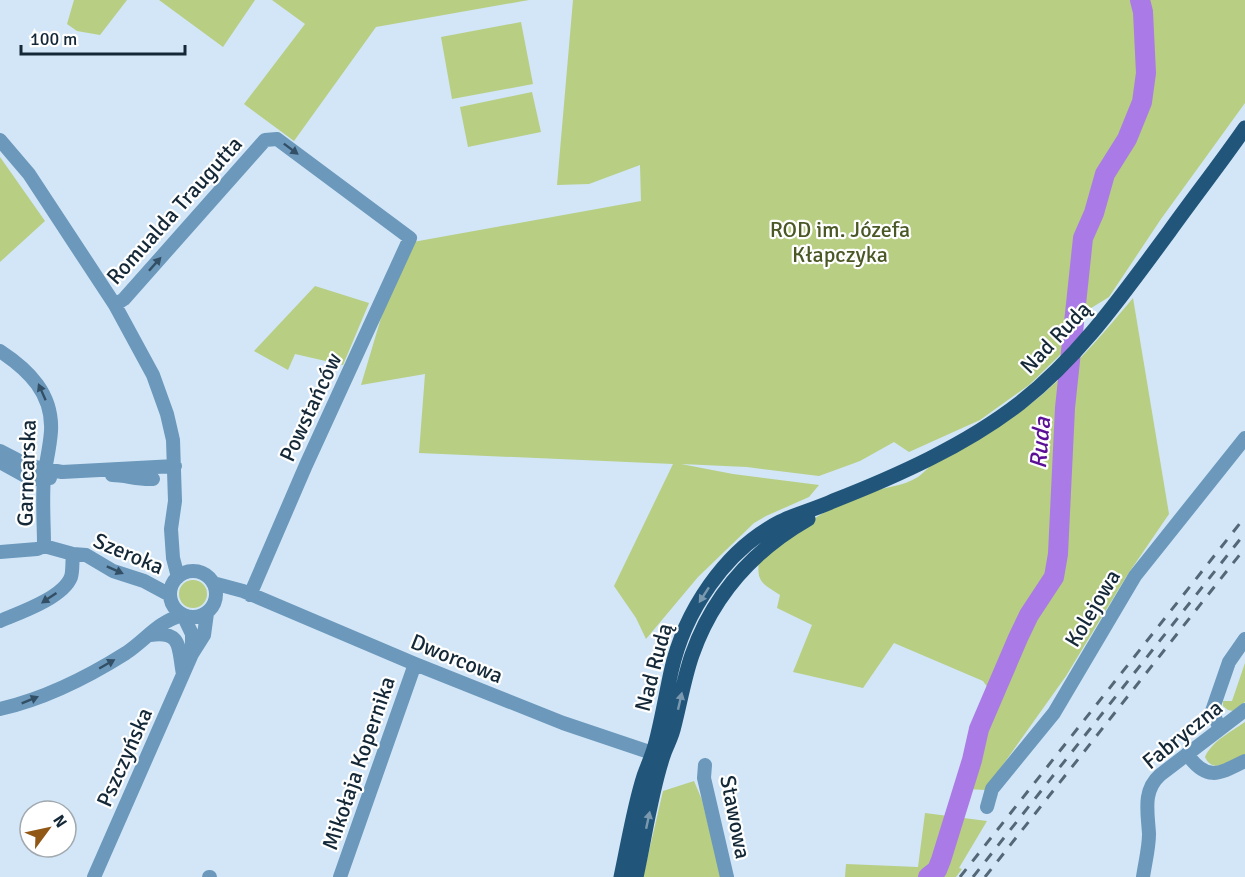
<svg xmlns="http://www.w3.org/2000/svg" width="1245" height="877" font-family="Signika,sans-serif">
<style>
.green{fill:#b7ce83}
.lines{fill:none;stroke-linecap:round;stroke-linejoin:round}
.river{stroke:#aa7ae6;stroke-width:20}
.minor{stroke:#6b98bb;stroke-width:14}
.major{stroke:#21557a;stroke-width:15}
.rail{stroke:#536777;stroke-width:3;stroke-dasharray:10 10;stroke-linecap:butt}
.oneway{fill:#324f65}
.oneway2{fill:#7a99af}
.labels{text-anchor:middle;stroke-width:4.5;stroke-linejoin:round;paint-order:stroke}
.street-label{font-size:22px;fill:#142837;stroke:#fff}
.park-label{font-size:22px;fill:#495825;stroke:#fff}
.water-label{font-size:24px;font-style:italic;fill:#5a0f95;stroke:#fff}
</style>
<rect width="100%" height="100%" fill="#d2e6f7"/>
<path class="green" d="M74,0H127L100,35L77,31L67,24Z
M159,0H255L223,47Z
M272,0H529L376,27L294,141L244,104L305,24Z
M573,0H1245V103L1161,219L1109,297L1067,323L1063,352L1029,385L980,420L909,452L894,442L860,461L819,476L747,467L681,464L733,474L819,485L809,497L766,516L754,523L698,577L646,639L636,618L614,586L673,464L419,453L425,374L361,385L384,308L413,242L641,201L640,165L589,184L557,185Z
M521,22L533,84L452,99L441,37Z
M532,92L541,132L468,147L460,107Z
M0,157L45,221L0,262Z
M315,286L369,303L343,365L295,354L288,370L254,351Z
M1133,298L1169,514L1126,577L1066,676L985,790L968,789L983,734L998,702L983,681L894,643L863,688L793,672L812,625L777,608L780,595C764,584 756,583 759,561C791,535 825,506 866,493C883,487 902,487 918,477C925,472 931,464 939,459C962,445 988,434 1010,419C1059,386 1096,342 1133,298Z
M179 594a14 14 0 1 1 28 0a14 14 0 1 1-28 0Z
M1245,663V702L1233,711L1228,710L1223,706V701H1232Z
M1245,722V755C1232,761 1213,775 1205,757C1212,741 1231,732 1245,722Z
M694,781L702,800L721,877H643L663,791Z
M925,813L987,821L959,868L962,869L956,877H845L846,864L918,867Z"/>
<g class="lines">
<path class="river" d="M928,877L937,870L941,860L972,760L979,729L1018,638L1029,615L1054,577L1058,554L1065,408L1083,238L1094,213L1105,174L1127,139L1142,102L1146,73L1143,12L1140,0"/>
<path class="minor" d="M0,140L29,174L115,305L153,375L167,414L173,440L175,501L171,529L173,558L178,577
M115,305L124,299L265,140L277,139L410,238L306,465L250,595
M0,351C29,370 53,394 51,431C50,447 46,462 44,477C42,500 44,523 44,546
M0,451L29,466L62,472L175,466
M0,462L31,479L50,478
M112,475C126,475 138,480 153,479
M0,552L37,549L44,546L73,554L86,555L113,571L144,581L170,595
M170 594a23 23 0 1 1 46 0a23 23 0 1 1-46 0Z
M213,583L243,591L415,664L563,723L661,756
M183,615L192,634V654
M0,621C19,613 63,598 71,577C73,571 72,561 73,554
M150,635C183,630 178,649 183,674
M0,709C44,699 88,677 126,653C147,639 157,622 183,615
M1220,729L1212,711L1229,662L1245,639
M1187,754C1207,782 1219,774 1245,761
M705,765L704,778L727,877
M987,807L992,789L1054,713L1135,576L1245,438
M94,877L192,654L204,635L207,613
M209,877H210
M340,877L415,664
M1143,877C1145,863 1149,848 1149,834C1148,813 1142,791 1160,775L1245,710"/>
<path class="major" d="M621,877C628,845 634,807 644,776C648,765 653,754 656,742C662,719 666,695 671,672C684,612 725,550 780,522C798,513 816,509 833,501C897,476 966,445 1020,403C1081,355 1123,294 1169,232C1194,197 1220,164 1245,128
M636,877C645,837 650,795 663,756C666,746 672,737 674,726C680,703 684,678 692,655C713,595 754,550 808,519"/>
<path class="rail" d="M960,877L1245,517
M973,877L1245,533
M985,877L1245,548"/>
</g>
<defs><path id="oneway-solid" d="M-6-.8H1V-3.2L6.5 0L1 3.2V.8H-6Z" transform="scale(1.5)"/></defs>
<g class="oneway">
<use href="#oneway-solid" transform="translate(291 149) rotate(37)"/>
<use href="#oneway-solid" transform="translate(155 264) rotate(-48)"/>
<use href="#oneway-solid" transform="translate(42 392) rotate(-114)"/>
<use href="#oneway-solid" transform="translate(115 570) rotate(24)"/>
<use href="#oneway-solid" transform="translate(49 598) rotate(146)"/>
<use href="#oneway-solid" transform="translate(107 664) rotate(-30)"/>
<use href="#oneway-solid" transform="translate(30 700) rotate(-22)"/>
</g>
<g class="oneway2">
<use href="#oneway-solid" transform="translate(704 595) rotate(123)"/>
<use href="#oneway-solid" transform="translate(680 701) rotate(-77)"/>
<use href="#oneway-solid" transform="translate(648 820) rotate(-78)"/>
</g>
<g class="labels">
<g class="street-label">
<text transform="translate(174 210) rotate(-48)" y="8">Romualda Traugutta</text>
<text transform="translate(1055 337) rotate(-46)" y="8">Nad Rudą</text>
<text transform="translate(310 407) rotate(-65)" y="8">Powstańców</text>
<text transform="translate(26 473) rotate(-88)" y="8">Garncarska</text>
<text transform="translate(129 553) rotate(23)" y="8">Szeroka</text>
<text transform="translate(1092 608) rotate(-59)" y="8">Kolejowa</text>
<text transform="translate(457 658) rotate(22)" y="8">Dworcowa</text>
<text transform="translate(653 667) rotate(-75)" y="8">Nad Rudą</text>
<text transform="translate(1182 734) rotate(-39)" y="8">Fabryczna</text>
<text transform="translate(124 757) rotate(-66)" y="8">Pszczyńska</text>
<text transform="translate(358 763) rotate(-71)" y="8">Mikołaja Kopernika</text>
<text transform="translate(736 817) rotate(79)" y="8">Stawowa</text>
</g>
<g class="park-label">
<text x="840" y="237">ROD im. Józefa<tspan x="840" dy="25">Kłapczyka</tspan></text>
</g>
<g class="water-label">
<text transform="translate(1040 443) rotate(-85)" y="8">Ruda</text>
</g>
</g>
<g transform="translate(48 829) rotate(57)"><circle r="28" fill="#ffffff" stroke="#a1a9af" stroke-width="1.5"/>
<path d="M0-4.5L10 22L0 15L-10 22Z" fill="#915715"/>
<text y="-9" font-size="16" font-weight="bold" text-anchor="middle" fill="#142837">N</text>
</g>
<path d="M21 45v9h164v-9" fill="none" stroke="#142837" stroke-width="3"/>
<text x="30" y="45" font-size="18" fill="#142837" stroke="#ffffff" stroke-width="4.5" paint-order="stroke">100 m</text>
</svg>
